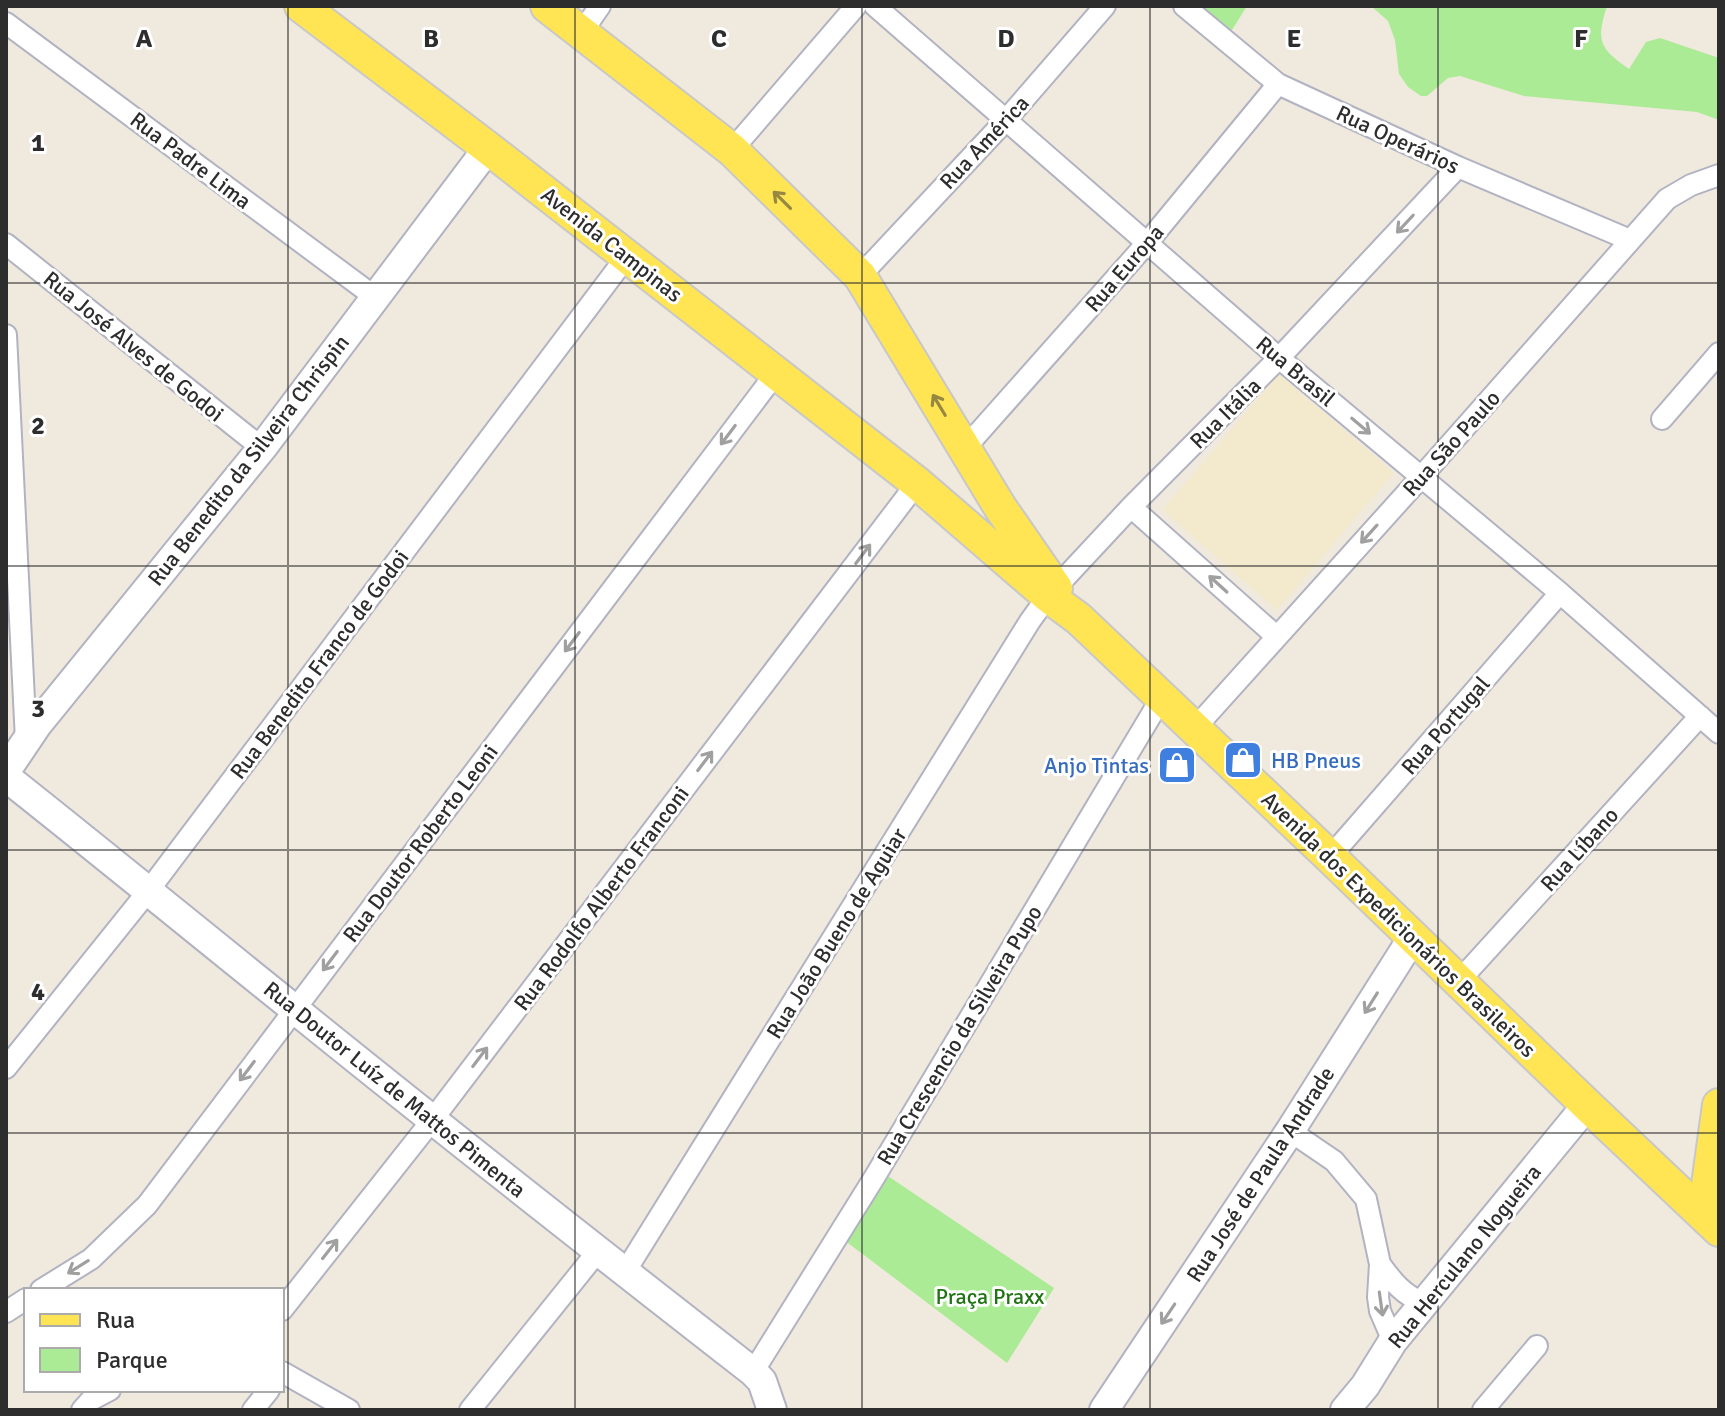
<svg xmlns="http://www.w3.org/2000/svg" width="1725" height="1416" font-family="Signika,sans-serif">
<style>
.education{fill:#f3e9cc}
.green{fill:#aceb95}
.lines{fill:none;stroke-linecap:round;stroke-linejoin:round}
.street-casing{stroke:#b2b3c2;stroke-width:24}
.secondary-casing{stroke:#b2b3c2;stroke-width:32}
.primary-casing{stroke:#c8c8c8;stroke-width:36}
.street{stroke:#fff;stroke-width:20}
.secondary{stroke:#fff;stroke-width:28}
.primary{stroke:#ffe454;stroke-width:32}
.oneway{stroke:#968840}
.oneway2{stroke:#a0a0a0}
.grid{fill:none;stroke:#2d2d2d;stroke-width:2;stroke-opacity:0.55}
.labels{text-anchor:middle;stroke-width:6;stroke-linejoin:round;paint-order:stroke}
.street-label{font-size:22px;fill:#2d2d2d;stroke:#fff}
.shop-label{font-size:22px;fill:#366cbe;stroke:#fff;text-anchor:start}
.park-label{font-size:22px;fill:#207413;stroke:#fff}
.grid-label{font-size:26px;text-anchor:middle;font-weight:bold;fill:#2d2d2d;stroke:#fff;stroke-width:6;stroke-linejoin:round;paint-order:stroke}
</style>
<rect width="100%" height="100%" fill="#f0e9de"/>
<path class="education" d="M1279,374L1394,473L1277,610L1162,510Z"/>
<path class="green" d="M1190,6H1247L1232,30L1223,32Z
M1371,6H1607C1596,41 1599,48 1629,69L1646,42L1660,38L1719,58V120L1697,112L1524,96L1460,76L1448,78L1427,96H1421L1408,87L1399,74L1395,40L1388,21Z
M885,1174L1054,1288L1007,1363L844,1240Z"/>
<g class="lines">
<defs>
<path id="street" d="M875,6L1279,358L1560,593L1719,733
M1184,6L1278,84L1458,167L1630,240
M6,23L375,297
M582,32L600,6
M732,150L856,6
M6,244L262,448
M860,276L1006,120L1105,6
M6,335L26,741
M1662,419L1719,353
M965,448L1147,243L1278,84
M1131,507L1276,636
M1195,728L1422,476L1667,199L1691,185L1719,175
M1330,857L1560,593
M1459,981L1700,716
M6,1068L149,890L627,256
M1290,1131L1334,1161L1366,1199L1380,1264L1378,1297L1380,1311L1393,1341
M1380,1264C1393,1282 1403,1295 1424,1303
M625,1272L1030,621L1048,596L1131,507L1279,358L1458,167
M41,1290L91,1259L147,1205L776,373
M282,1310L433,1119L917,483
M6,1312L26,1299
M282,1372L349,1410
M753,1372L874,1178L1162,697
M82,1410L91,1400L110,1390
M253,1410L269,1390
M470,1410L598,1251
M1483,1410L1537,1346"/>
<path id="secondary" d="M6,771L37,725L262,448L488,148
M6,777C102,853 197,931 293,1008C445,1131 599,1252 753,1372L762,1381L772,1410
M1104,1410L1290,1131L1413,937
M1345,1410L1365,1386L1393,1341L1587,1105"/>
<path id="primary" d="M301,6L488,148L917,483L1048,596L1079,619L1330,857L1587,1105L1719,1230
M547,6L732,150L860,276L1000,507L1056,588
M1704,1214L1719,1105"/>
</defs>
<use href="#street" class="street-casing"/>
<use href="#secondary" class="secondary-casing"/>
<use href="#primary" class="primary-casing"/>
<use href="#street" class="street"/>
<use href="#secondary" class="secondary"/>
<use href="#primary" class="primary"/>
</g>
<defs><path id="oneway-shaft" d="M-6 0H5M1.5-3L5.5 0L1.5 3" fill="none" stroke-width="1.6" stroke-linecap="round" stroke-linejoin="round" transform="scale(2)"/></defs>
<g class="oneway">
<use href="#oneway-shaft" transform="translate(782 200) rotate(-135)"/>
<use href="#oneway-shaft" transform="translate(939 405) rotate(-121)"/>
</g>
<g class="oneway2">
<use href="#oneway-shaft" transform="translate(1405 224) rotate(133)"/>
<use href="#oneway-shaft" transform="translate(1361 426) rotate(40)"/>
<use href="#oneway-shaft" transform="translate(728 435) rotate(127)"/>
<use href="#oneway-shaft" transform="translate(1369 534) rotate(132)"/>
<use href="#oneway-shaft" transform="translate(863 554) rotate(-53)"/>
<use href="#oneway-shaft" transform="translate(1218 584) rotate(-138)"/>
<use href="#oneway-shaft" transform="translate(572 642) rotate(127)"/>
<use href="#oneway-shaft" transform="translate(705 761) rotate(-53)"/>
<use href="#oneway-shaft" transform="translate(330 961) rotate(127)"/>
<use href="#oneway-shaft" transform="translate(1371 1003) rotate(122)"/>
<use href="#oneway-shaft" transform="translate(480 1057) rotate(-53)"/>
<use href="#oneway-shaft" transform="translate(247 1071) rotate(127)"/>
<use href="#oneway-shaft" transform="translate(330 1249) rotate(-52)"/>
<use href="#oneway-shaft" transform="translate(78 1267) rotate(148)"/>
<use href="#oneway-shaft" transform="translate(1381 1304) rotate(82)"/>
<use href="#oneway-shaft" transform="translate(1168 1314) rotate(124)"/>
</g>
<path class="grid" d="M288,6V1410M575,6V1410M862,6V1410M1150,6V1410M1438,6V1410M6,283H1719M6,566H1719M6,850H1719M6,1133H1719"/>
<defs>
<symbol id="shop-square" viewBox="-11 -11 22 22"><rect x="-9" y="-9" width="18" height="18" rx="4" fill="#3f7fe0" stroke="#fff"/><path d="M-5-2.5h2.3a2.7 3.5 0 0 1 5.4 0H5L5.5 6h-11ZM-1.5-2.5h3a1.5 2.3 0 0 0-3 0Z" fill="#fff"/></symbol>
</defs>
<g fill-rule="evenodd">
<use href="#shop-square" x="1221" y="738" width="44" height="44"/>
<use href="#shop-square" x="1155" y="743" width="44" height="44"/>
</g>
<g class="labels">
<g class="street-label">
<text transform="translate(1398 139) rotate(25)" y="8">Rua Operários</text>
<text transform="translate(984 142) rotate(-47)" y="8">Rua América</text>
<text transform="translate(191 160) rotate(37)" y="8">Rua Padre Lima</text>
<text transform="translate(612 244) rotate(38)" y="8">Avenida Campinas</text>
<text transform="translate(1124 268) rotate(-49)" y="8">Rua Europa</text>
<text transform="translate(134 346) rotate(39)" y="8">Rua José Alves de Godoi</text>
<text transform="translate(1296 371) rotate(40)" y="8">Rua Brasil</text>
<text transform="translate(1225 413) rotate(-45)" y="8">Rua Itália</text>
<text transform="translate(1451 443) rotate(-48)" y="8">Rua São Paulo</text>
<text transform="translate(248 460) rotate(-52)" y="8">Rua Benedito da Silveira Chrispin</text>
<text transform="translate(319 664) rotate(-53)" y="8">Rua Benedito Franco de Godoi</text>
<text transform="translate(1445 725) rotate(-49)" y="8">Rua Portugal</text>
<text transform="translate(420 843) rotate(-53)" y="8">Rua Doutor Roberto Leoni</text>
<text transform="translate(1579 849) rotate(-48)" y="8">Rua Líbano</text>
<text transform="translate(601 898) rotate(-53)" y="8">Rua Rodolfo Alberto Franconi</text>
<text transform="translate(1399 924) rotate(44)" y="8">Avenida dos Expedicionários Brasileiros</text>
<text transform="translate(836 933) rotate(-58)" y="8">Rua João Bueno de Aguiar</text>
<text transform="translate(959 1035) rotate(-59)" y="8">Rua Crescencio da Silveira Pupo</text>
<text transform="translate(395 1089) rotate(39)" y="8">Rua Doutor Luíz de Mattos Pimenta</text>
<text transform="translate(1260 1174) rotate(-57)" y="8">Rua José de Paula Andrade</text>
<text transform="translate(1464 1256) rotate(-51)" y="8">Rua Herculano Nogueira</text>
</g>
<g class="shop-label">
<text x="1271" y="768">HB Pneus</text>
<text x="1149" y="773" text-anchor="end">Anjo Tintas</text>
</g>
<g class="park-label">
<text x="990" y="1304">Praça Praxx</text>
</g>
</g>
<g class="grid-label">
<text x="144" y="47">A</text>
<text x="431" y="47">B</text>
<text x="719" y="47">C</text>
<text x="1006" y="47">D</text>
<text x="1294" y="47">E</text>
<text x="1581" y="47">F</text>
<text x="38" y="151">1</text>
<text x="38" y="434">2</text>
<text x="38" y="717">3</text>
<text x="38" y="1000">4</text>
</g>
<rect width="1725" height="1416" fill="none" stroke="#2d2d2d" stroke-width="16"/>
<rect x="24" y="1288" width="260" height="104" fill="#ffffff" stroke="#ababab" stroke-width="2"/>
<rect x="40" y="1314" width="40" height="12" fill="#ffe454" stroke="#ababab" stroke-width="2"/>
<text x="96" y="1328" font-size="24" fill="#2d2d2d">Rua</text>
<rect x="40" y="1348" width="40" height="24" fill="#aceb95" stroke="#ababab" stroke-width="2"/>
<text x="96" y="1368" font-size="24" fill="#2d2d2d">Parque</text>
</svg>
